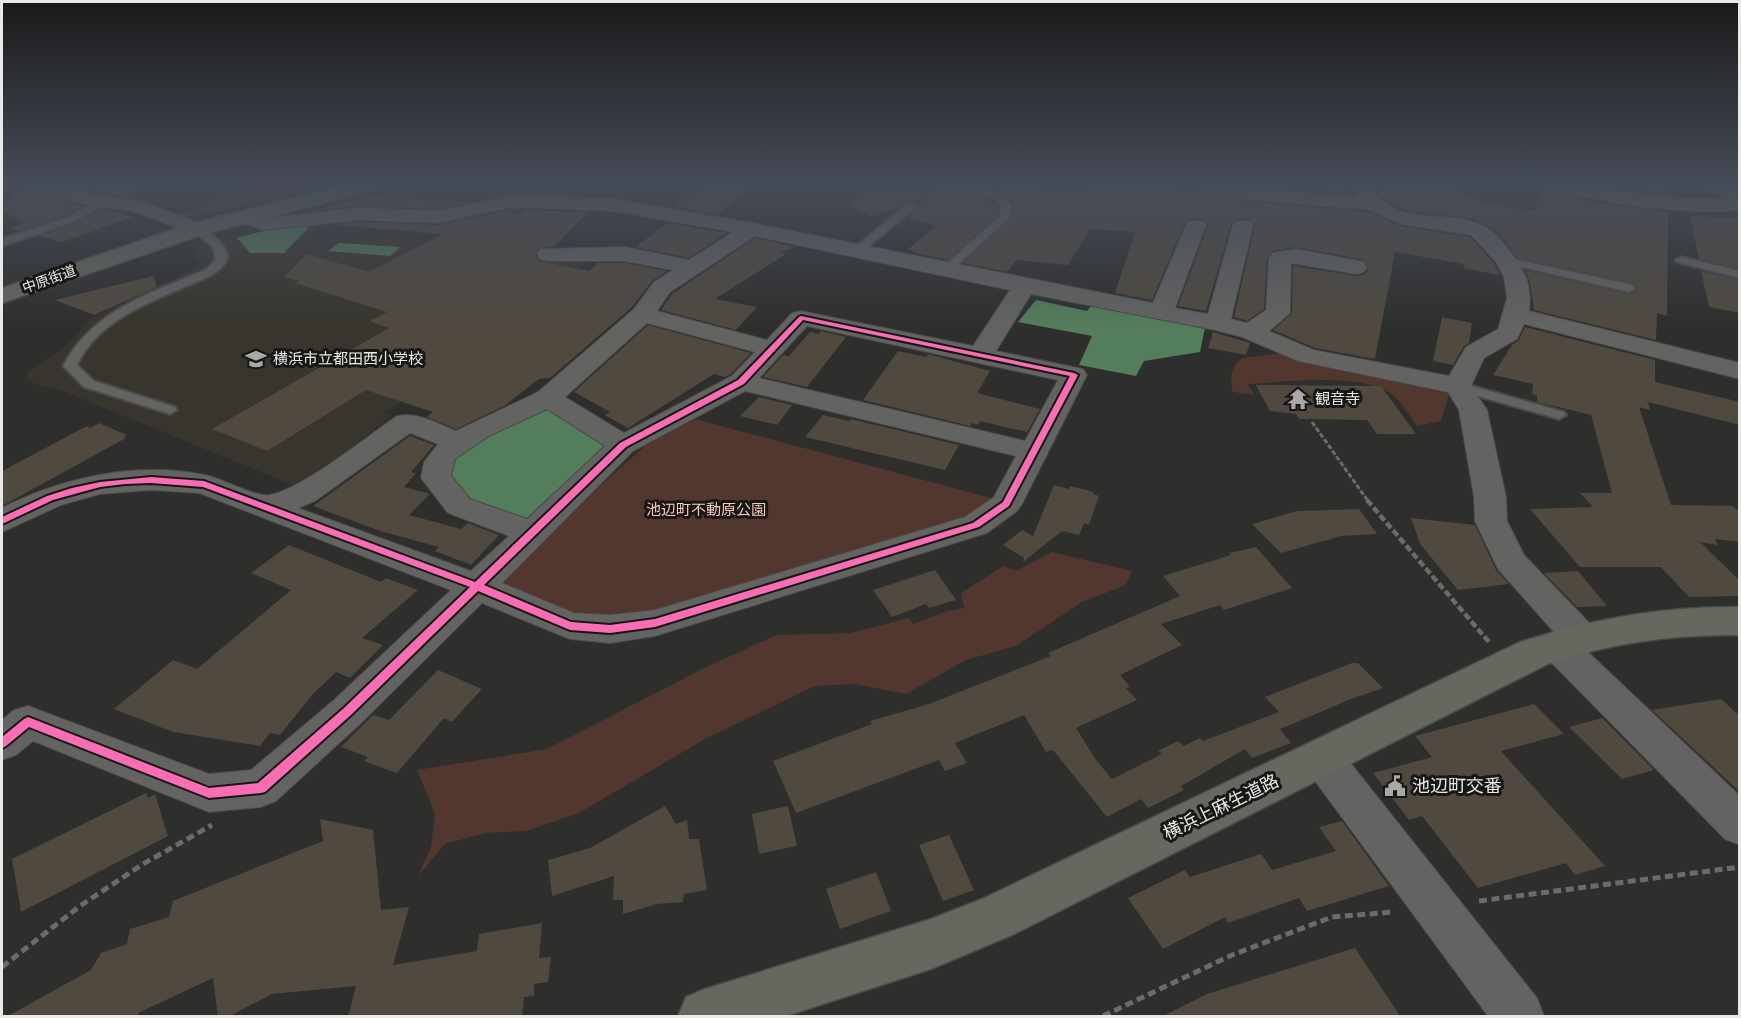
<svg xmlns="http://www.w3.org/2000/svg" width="1741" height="1018" font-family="Helvetica,'Noto Sans JP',sans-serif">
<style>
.built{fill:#37352d}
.green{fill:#51372e}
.water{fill:#547d5b}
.building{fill:#4f4940}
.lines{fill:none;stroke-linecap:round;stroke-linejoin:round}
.lane-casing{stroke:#494948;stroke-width:4}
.street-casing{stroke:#494948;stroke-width:2}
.secondary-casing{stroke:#494948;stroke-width:3}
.primary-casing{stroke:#494948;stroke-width:3}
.path-far2{stroke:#6c6b6a;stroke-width:3;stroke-dasharray:5 2;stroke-linecap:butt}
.path-far1{stroke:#6c6b6a;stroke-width:4.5;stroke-dasharray:7 3;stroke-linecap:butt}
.path{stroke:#6c6b6a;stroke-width:5;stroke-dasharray:8 4.5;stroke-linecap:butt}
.lane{fill:#636362;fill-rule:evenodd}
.street{fill:#636362;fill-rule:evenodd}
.secondary{fill:#646561;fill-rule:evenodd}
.primary{fill:#66685f;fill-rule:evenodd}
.cycleway-casing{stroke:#171715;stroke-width:4}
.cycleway{fill:#f96db3;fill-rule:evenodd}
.labels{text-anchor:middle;stroke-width:6;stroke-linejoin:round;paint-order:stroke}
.far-street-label{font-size:14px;fill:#e9e9e7;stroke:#171715}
.poi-label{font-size:15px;fill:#e9e9e7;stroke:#171715;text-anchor:start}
.park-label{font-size:15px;fill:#fdcab9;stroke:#171715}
.near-poi-label{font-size:18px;fill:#e9e9e7;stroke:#171715;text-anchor:start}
.near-street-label{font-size:18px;fill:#e9e9e7;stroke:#171715}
</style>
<rect width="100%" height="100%" fill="#2e2e2d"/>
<path class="built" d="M326,221L309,236L380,237L593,257L523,312L532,315L384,413L391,416L309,483L293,485L53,387H41L25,378L31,369L63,349L85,323L96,316L194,268L200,263L191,244L274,226Z"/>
<path class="green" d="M255,184H312L293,194L191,218L176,216Z
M1281,353L1448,390L1449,395L1441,421L1417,426C1407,412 1398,395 1383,389C1347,374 1287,382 1248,384L1254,395L1233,392C1229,379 1231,367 1242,358Z
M695,419L995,499L965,520L653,615L581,619L492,582L645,446Z
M1052,552L1132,571L1126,585L1082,602L1016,646L966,660L906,694L855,684L815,686L705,739L579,813L526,831L485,833L445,844L418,876L431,847L435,814L417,770L547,749L710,665L777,635L851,633L909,618L913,624L947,611L964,608L961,593L1003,566L1016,571Z"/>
<path class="water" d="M310,226L284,253H250L237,238L278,227Z
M339,243L400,247L390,256L328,251Z
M1036,300L1087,311L1091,306L1205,328L1200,352L1144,361L1136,376L1079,365L1092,336L1018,322Z
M545,407L611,445L534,517L523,521L471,501L448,472L452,458L466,447Z"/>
<path class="building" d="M24,184H61L60,195L74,204L84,206L67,215L20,231L11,228L26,222L2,212V209Z
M84,184H153V186L125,197L88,191L83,189Z
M754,184L717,215L675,207L704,185Z
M878,184L927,195L937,184H982L978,192L999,208L997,216L948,260L919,254L908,249L937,226L908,218L927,196L872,217L847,204Z
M995,184H1029L1081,193L1086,184H1161L1196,189L1194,184H1349L1353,194L1244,185L1232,194L1244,201L1369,212L1401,226L1470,237L1494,263L1500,275L1463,268L1464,264L1395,252L1375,359L1315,348L1273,330L1292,313L1293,266L1357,276L1365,274L1369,268L1364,260L1296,247L1272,251L1267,258L1264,309L1247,321L1234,317L1255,226L1250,219H1236L1231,224L1206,311L1178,306L1208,226L1203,219H1189L1184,224L1152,300L1115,293L1135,232L1090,229L1068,265L1017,260L1007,272L963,263L1011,218L1013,203L1003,192L994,189Z
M1373,184H1457L1462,195L1488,203L1535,211L1540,189L1594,202L1668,212L1667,316L1657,313L1656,340L1534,310L1530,283L1525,270L1628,294L1637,289L1630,282L1517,258L1501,236L1488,226L1473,219L1409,211L1395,206L1382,197Z
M1582,184H1668V194L1588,185Z
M367,196L466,203L439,209L358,206L309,211Z
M102,209L133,217L62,242L39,236L77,223Z
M508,210L518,216L524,210L588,212L555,246L538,248L535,255L539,261L589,271L598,263H625L667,271L652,281L632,307L550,378L539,379L504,406L456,429L427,417L433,412L366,390L267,451L212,429L389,328L369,321L387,312L295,283L299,281L284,277L307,254L369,272L443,234L335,225L358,222L439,225Z
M1690,216L1740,218V269L1699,259Z
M668,223L727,233L689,258L635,247Z
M755,238L795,247L779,253L786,254L715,299L757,307L736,330L661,310L672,294Z
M1701,271L1740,280V313L1709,307Z
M153,276L157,287L94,315L55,300Z
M1442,317L1472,323L1469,343L1464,346L1453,365L1433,361Z
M648,325L751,353L731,374L725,377L714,374L628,428L605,415L610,412L574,392Z
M1525,327L1655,360V382L1740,402V425L1648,402L1650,410L1639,407L1671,505L1733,506L1740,513V542L1715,539L1718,545L1700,542L1740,581V596L1689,597L1661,567H1580L1530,509L1593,507L1580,493H1612L1591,415L1537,402V396L1532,394L1533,384L1493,375L1512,345L1519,340Z
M821,331L846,337L807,387L763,377L783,355L789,356L810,332L819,334Z
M1213,332L1250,343L1246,355L1208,348Z
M898,351L926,357L928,354L990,371L977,393L1040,409L1027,432L980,421L978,425L972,423L970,426L863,400Z
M1256,385L1381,386L1416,434H1377L1367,420L1299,419L1296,414L1270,411Z
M759,397L792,405L777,425L740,416Z
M823,415L849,421L851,419L959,445L945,470L805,437Z
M99,423L127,435L123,437L126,438L2,506V471L87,426L90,428Z
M410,436L434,445L411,472L416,473L404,487L430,494L409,515L461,529L468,523L499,535L471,565L435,551L439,547L380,531L313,506Z
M1054,485L1069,489L1070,486L1094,492L1093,494L1099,496L1089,525L1084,523L1079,535L1062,531L1023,562L1024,558L1003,545L1022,530L1033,536Z
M1359,509L1377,534L1341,536L1281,553L1252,524L1297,511Z
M1411,518L1475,525L1496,570L1509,584L1458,590L1420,544Z
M289,545L381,582L386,578L418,590L362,638L383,645L350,678L336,672L312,695L280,735L270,733L260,746L173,732L114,709L173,660L197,669L291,590L251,573Z
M1256,547L1292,588L1224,610L1220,605L1161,624L1182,645L1120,675L1130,687L1126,688L1137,700L1076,728L1096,760L1112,779L1162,754L1158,751L1178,741L1184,746L1200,738L1203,741L1279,712L1265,697L1352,663H1358L1383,688L1351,699L1280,729L1291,743L1252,758L1245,749L1181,786L1184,790L1148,808L1141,799L1107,817L1053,750L1046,752L1024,715L955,743L967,763L945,771L939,760L796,813L773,761L872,724L870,721L929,704L1051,656L1048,653L1180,596L1163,576L1231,555L1229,553Z
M935,570L956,600L929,608L926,604L892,617L873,590Z
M1578,571L1607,606L1577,607L1544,573Z
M438,670L482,689L452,722L444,718L397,773L364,761L368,757L341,747L373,715L389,720Z
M1721,699L1740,716V792L1652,710Z
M1534,704L1564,734L1501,751L1605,866L1575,875L1566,863L1478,888L1422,816L1409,820L1373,773L1432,757L1415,736Z
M1602,718L1654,770L1622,779L1569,727Z
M146,793L148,798L155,794L168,836L21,912L12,859Z
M665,806L676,824L687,820L689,839H699L707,890L684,894L683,902L657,904L623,914V900H613L614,876L552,896L548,860L590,848Z
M788,806L797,846L759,854L752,814Z
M320,819L373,830L381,910L409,907L393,965L477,951L479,934L542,923L539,958L551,957L548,982L534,984V996L524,997L522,1017H348L356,986L272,994L228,1017H218L213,978L138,1013V1017H6L91,970L101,953L127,944L130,929L169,917L173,901L323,841Z
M1342,821L1389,886L1307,911L1299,898L1228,923L1225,917L1163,949L1128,898L1185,870L1190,877L1261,854L1272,870L1336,851L1319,827Z
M949,835L974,890L943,901L919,845Z
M876,872L891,911L840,929L826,889Z
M1355,948L1401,1017H1161L1207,994Z"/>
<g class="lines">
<defs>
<path id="lane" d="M985,184H993L991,190L1001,194L1011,205L1009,218L952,270H944V266L999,217L1002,207L993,198L980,191Z
M102,199L107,202L106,204L76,221L2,246V239L68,217Z
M908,204L917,206L862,252H854V248Z
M193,227C201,225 207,230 213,235C220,241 232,254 226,262C218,275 200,280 187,286C144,304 98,322 77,365L94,381L175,407L177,410L170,414L84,387L63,366C92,310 153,292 207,269L216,259L212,246L193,231Z
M1681,257L1740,271V278L1677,262L1675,260Z
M1509,258L1629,284L1635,288L1629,292L1505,263L1503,261Z
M1458,382L1564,412L1566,415L1559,419L1453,389L1451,386Z"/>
<path id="street" d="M63,184H82L81,190L87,193L143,202L204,225L207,229L204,233L197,235L132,211L75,202L61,193Z
M1351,184H1370C1395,233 1452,205 1487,228C1498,234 1508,248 1515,258C1527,275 1532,290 1529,311L1740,363V379L1524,324L1517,339L1484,358L1471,386L1487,410L1506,497L1507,521L1524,555L1595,629L1600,639L1595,649L1587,651L1740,796V845L1725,839L1544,655L1539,645L1544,635L1554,632L1498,569L1475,521L1474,497L1459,410L1448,392L1298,361L1242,337L1215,330L1031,294L996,351L1083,369L1087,375L1022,504L1017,511L987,533L655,636L610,643L570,639L482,603L362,722L276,801L261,807L209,812L33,741L16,755L2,760V720L14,710L28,706L209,774L251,770L334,700L451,590L199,493L151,490L100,494L61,505L2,532V508C62,477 137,461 205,475C221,478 257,498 270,495C304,488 366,437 397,416C417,411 438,424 456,431L538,392L634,309L654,282L673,270L625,261H548L540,259L537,254L540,249L625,247L689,260L733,232L614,211L512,207L439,223L358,220L263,230L239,221L236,217L239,213L246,211L265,218L358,208L439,211L512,195L614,199L752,223L1153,303L1186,225L1189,221H1203L1206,225L1175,308L1208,314L1233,225L1236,221H1250L1253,225L1231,319L1247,323L1266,310L1269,258L1272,253L1296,249L1364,262L1367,267L1364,272L1356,274L1291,263L1290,313L1269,331L1314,350L1449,376L1466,347L1498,329L1507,298L1504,277L1496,262L1471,235L1401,224L1370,210L1244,199L1234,193L1244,187L1357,197ZM755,236L1010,290L973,346L801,311L792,313L767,340L657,311L670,292ZM647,323L755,352L732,376L624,433L565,397ZM807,326L1058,380L1025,441L759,378ZM745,391L1016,456L994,497L965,517L655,610L610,615L574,613L502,583L633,451ZM547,409L605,446L527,519L470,499L451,476L455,459L489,436ZM410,433L438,444L424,462L421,478L448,513L509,536L471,571L298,508L315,501Z
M1537,184C1606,184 1668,204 1740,198V210C1673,215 1611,203 1546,190Z
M1322,740L1337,746L1537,998L1544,1016H1488L1307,770L1301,758L1307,746Z"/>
<path id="secondary" d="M1702,184H1728L1740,190V204L1705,188Z"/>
<path id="primary" d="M349,184H384L381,188L205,234L2,303V288L189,224Z
M1740,607V635C1674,634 1610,643 1548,664L1014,934L931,969L786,1016H678L686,997L705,989L931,919L982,899L1520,642C1593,619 1663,606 1740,607Z"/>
</defs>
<use href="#lane" class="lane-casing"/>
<use href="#street" class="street-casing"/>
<use href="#secondary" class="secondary-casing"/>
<use href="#primary" class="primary-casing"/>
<path class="path-far2" d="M1312,422L1368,501"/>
<path class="path-far1" d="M1367,500L1489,642"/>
<path class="path" d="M1479,901L1740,867
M2,967L80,906L143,864L212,825
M1103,1016L1232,955L1332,917L1393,912"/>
<use href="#lane" class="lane"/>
<use href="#street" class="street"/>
<use href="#secondary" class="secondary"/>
<use href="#primary" class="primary"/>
<defs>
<path id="cycleway" d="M801,316L1074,373L1078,375L1009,506L979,527L655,627L610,633L570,630L478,591L352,714L265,792L261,793L209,798L29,727L6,746L2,748V737L24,719L28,717L209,788L258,783L344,708L470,587L203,487L151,483L125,484L100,487L53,500L2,524V517L47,496L72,488L100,482L151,477L204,481L475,582L620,443L738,380L799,317ZM803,320L1070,376L1003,502L973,523L655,619L610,625L571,622L484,585L626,447L744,384Z"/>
</defs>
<use href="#cycleway" class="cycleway-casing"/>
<use href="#cycleway" class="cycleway"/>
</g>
<linearGradient id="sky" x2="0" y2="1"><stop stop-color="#191919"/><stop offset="0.56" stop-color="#464c57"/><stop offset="1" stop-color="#464c57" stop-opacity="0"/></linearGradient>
<rect width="1741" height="327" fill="url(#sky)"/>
<defs>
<symbol id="school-bare" viewBox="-9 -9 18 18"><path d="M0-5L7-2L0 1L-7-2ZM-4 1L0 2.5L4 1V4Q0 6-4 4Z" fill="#a8a8a6" stroke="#171715" stroke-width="2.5" paint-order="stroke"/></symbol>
<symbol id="temple-bare" viewBox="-9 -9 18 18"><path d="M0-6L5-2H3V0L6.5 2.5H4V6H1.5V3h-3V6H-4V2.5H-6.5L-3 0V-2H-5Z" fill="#a8a8a6" stroke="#171715" stroke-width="2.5" paint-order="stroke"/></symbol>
<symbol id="civic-bare" viewBox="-9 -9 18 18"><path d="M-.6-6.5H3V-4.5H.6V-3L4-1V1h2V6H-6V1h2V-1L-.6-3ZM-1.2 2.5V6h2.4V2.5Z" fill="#a8a8a6" stroke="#171715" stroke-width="2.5" paint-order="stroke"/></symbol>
</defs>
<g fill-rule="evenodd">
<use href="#school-bare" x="241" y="344" width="30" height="30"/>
<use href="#temple-bare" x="1283" y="384" width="30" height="30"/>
<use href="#civic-bare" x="1380" y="771" width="30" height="30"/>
</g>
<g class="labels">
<g class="far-street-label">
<text transform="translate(49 279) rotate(-20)" y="5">中原街道</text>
</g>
<g class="poi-label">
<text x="273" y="364">横浜市立都田西小学校</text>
<text x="1315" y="404">観音寺</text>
</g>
<g class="park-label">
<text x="706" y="515">池辺町不動原公園</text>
</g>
<g class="near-poi-label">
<text x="1412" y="792">池辺町交番</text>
</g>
<g class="near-street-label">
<text transform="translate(1221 807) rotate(-26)" y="6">横浜上麻生道路</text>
</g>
</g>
<rect width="1741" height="1018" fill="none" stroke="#e9e9e7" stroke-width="6"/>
</svg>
